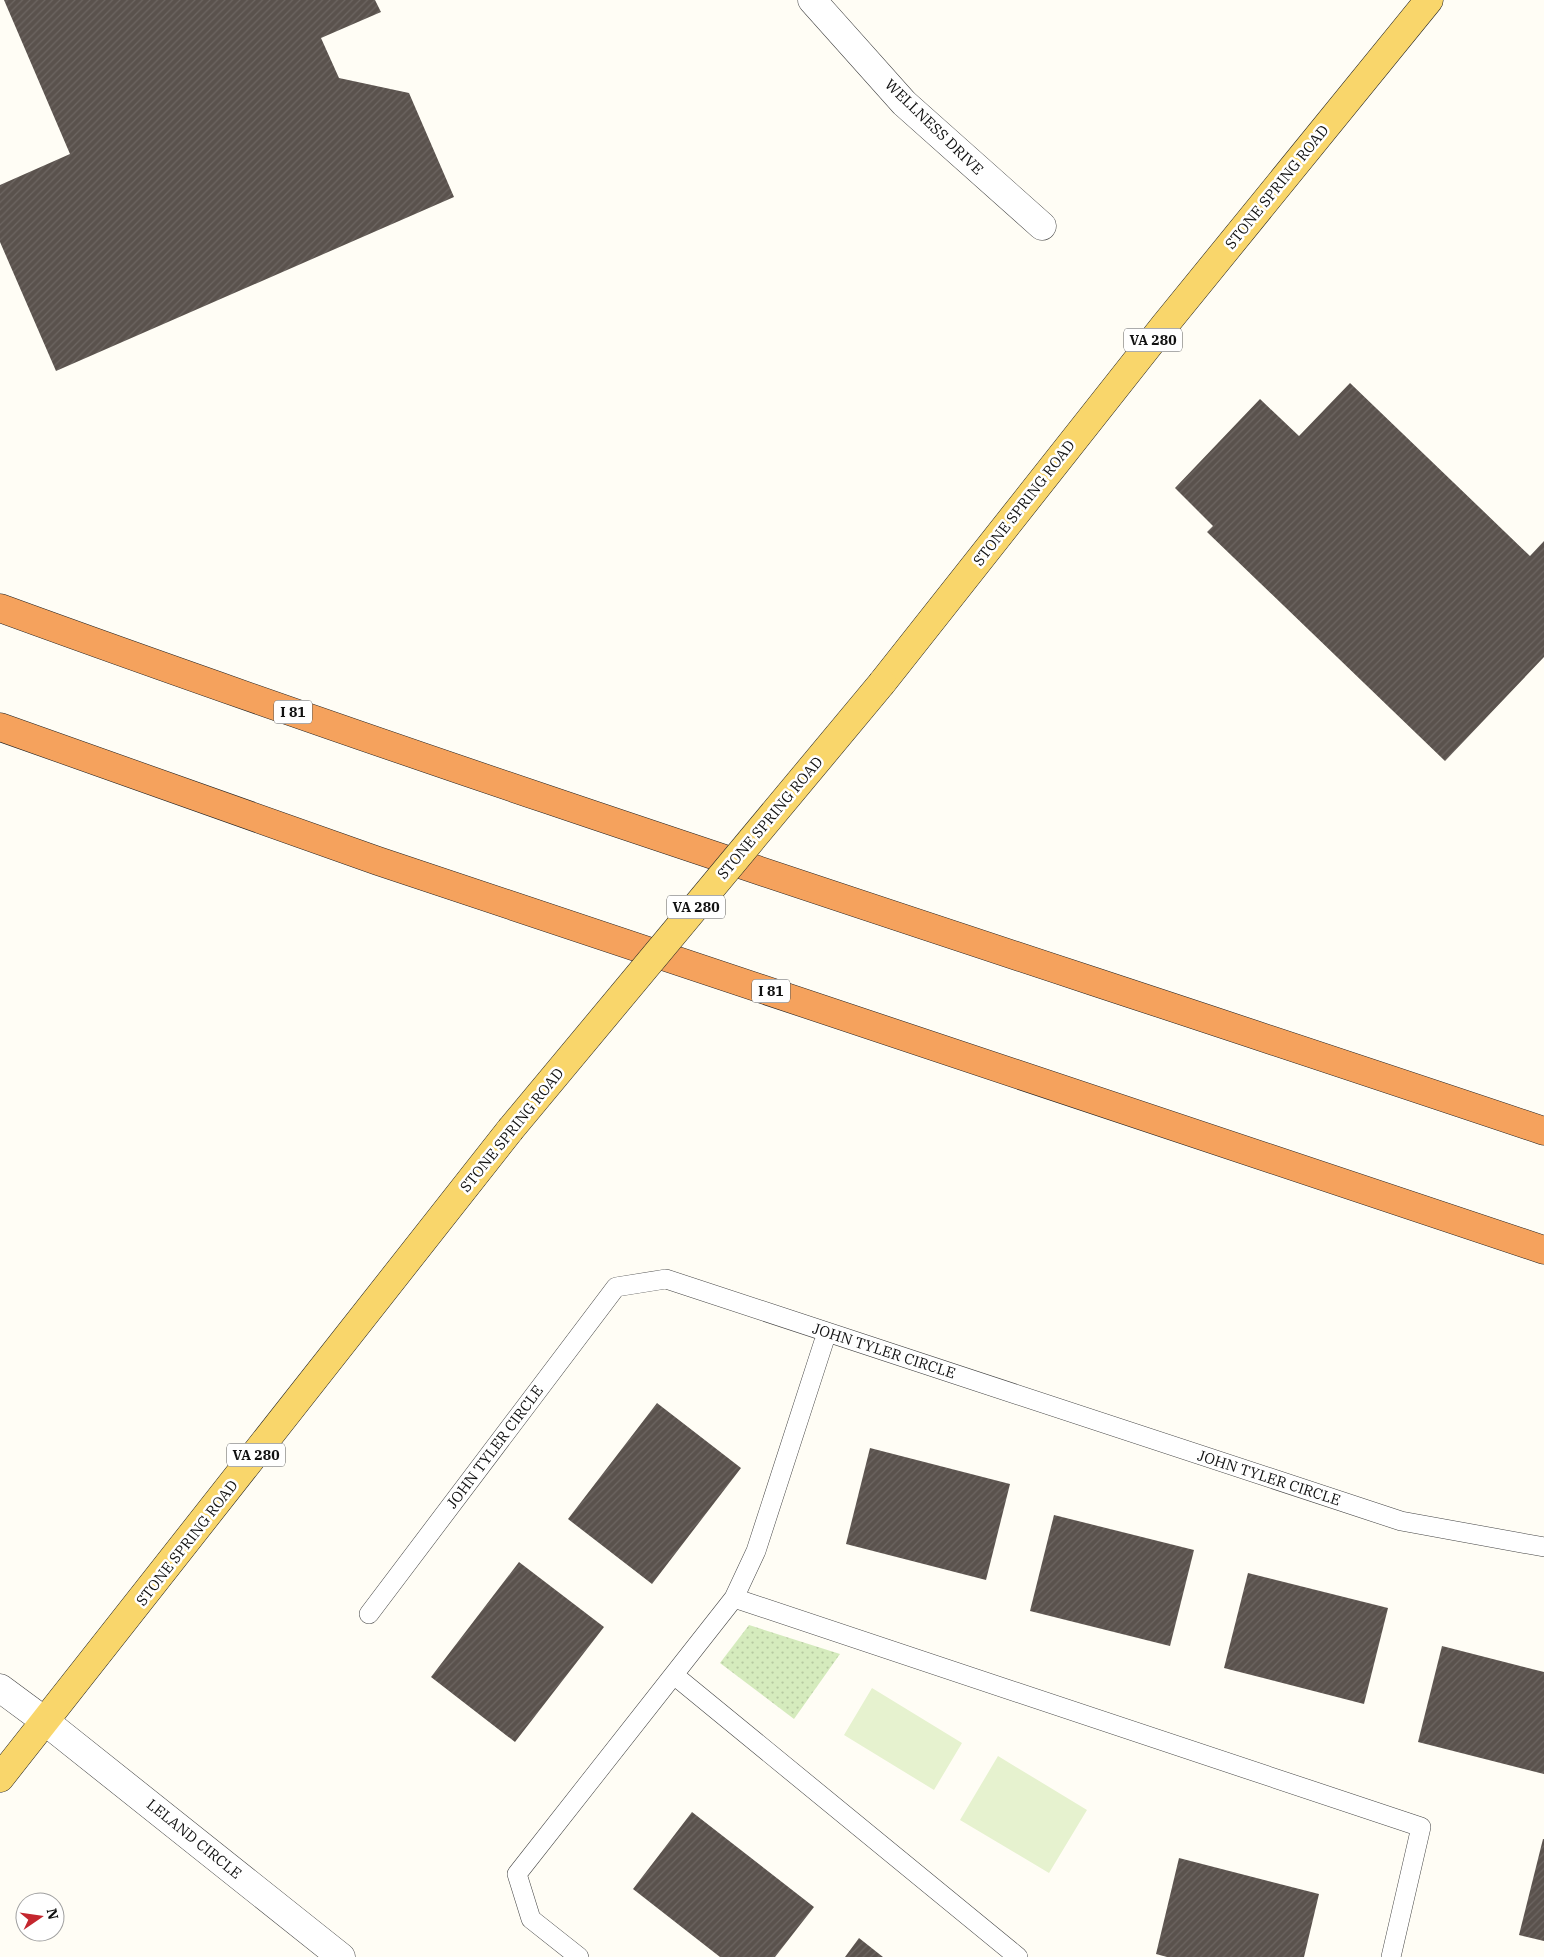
<svg xmlns="http://www.w3.org/2000/svg" width="1544" height="1957" font-family="'IBM Plex Serif',serif">
<style>
.park{fill:url(#park-dots)}
.pitch{fill:#e6f2cf}
.building{fill:url(#building-hatch)}
.lines{fill:none;stroke-linecap:round;stroke-linejoin:round}
.service-casing{stroke:#444;stroke-width:20}
.minor-casing{stroke:#444;stroke-width:29}
.primary-casing{stroke:#222;stroke-width:29}
.motorway-casing{stroke:#222;stroke-width:29}
.service{stroke:#fff;stroke-width:19}
.minor{stroke:#fff;stroke-width:28}
.primary{stroke:#f9d66b;stroke-width:28}
.motorway{stroke:#f5a25d;stroke-width:28}
.primary-bridge-casing{stroke:#222;stroke-width:29;stroke-linecap:butt}
.primary-bridge{stroke:#f9d66b;stroke-width:28}
.labels{text-anchor:middle;stroke-width:5;stroke-linejoin:round;paint-order:stroke}
.shield{fill:#fff;stroke:#585858;stroke-width:1}
.shield-label{font-size:14px;font-weight:bold;fill:#111}
.street-label{font-size:15px;fill:#111;stroke:#fff}
</style>
<defs>
<pattern id="park-dots" width="8" height="8" patternUnits="userSpaceOnUse" patternTransform="scale(1.25)"><rect width="8" height="8" fill="#d5ebbd"/><path d="M2 2h.1M6 6h.1" fill="none" stroke="#b6c8a1" stroke-width="1.8" stroke-linecap="round"/></pattern>
<pattern id="building-hatch" width="6" height="6" patternUnits="userSpaceOnUse" patternTransform="scale(1.25)"><rect width="6" height="6" fill="#5a524d"/><path d="M-1 1l2-2M0 6l6-6M5 7l2-2" fill="none" stroke="#6d6662"/></pattern>
</defs>
<rect width="100%" height="100%" fill="#fffdf5"/>
<path class="park" d="M749,1625L840,1654L794,1719L720,1663Z"/>
<path class="pitch" d="M872,1688L962,1743L934,1790L844,1735Z
M998,1756L1087,1810L1049,1873L960,1820Z"/>
<path class="building" d="M4,0H375L381,12L321,38L339,78L409,93L454,197L56,371L0,242V185L70,154Z
M1350,383L1530,556L1544,541V657L1445,761L1207,532L1213,526L1175,488L1260,399L1299,436Z
M657,1403L741,1468L652,1584L568,1519Z
M870,1448L1010,1484L986,1580L846,1544Z
M1054,1515L1194,1550L1170,1646L1030,1611Z
M519,1562L604,1627L515,1742L431,1677Z
M1248,1573L1388,1608L1364,1704L1224,1668Z
M1442,1646L1544,1672V1774L1418,1742Z
M692,1812L814,1907L775,1957H720L633,1889Z
M1543,1839H1544V1941L1519,1935Z
M1179,1858L1319,1894L1304,1957H1167L1156,1954Z
M859,1938L883,1957H845Z"/>
<g class="lines">
<defs>
<path id="service" d="M734,1598L756,1551L827,1332
M369,1614L616,1287L666,1279L1401,1521L1544,1547
M674,1675L1018,1957
M579,1957L531,1919L517,1874L734,1598L1421,1827L1391,1957"/>
<path id="minor" d="M812,0L904,103L1042,226
M0,1688L46,1722L341,1957"/>
<path id="primary" d="M882,683L1164,326L1429,0
M0,1778L510,1130"/>
<path id="motorway" d="M0,608C511,794 1029,958 1544,1131
M0,727L378,861L1544,1250"/>
</defs>
<use href="#service" class="service-casing"/>
<use href="#minor" class="minor-casing"/>
<use href="#primary" class="primary-casing"/>
<use href="#motorway" class="motorway-casing"/>
<use href="#service" class="service"/>
<use href="#minor" class="minor"/>
<use href="#primary" class="primary"/>
<use href="#motorway" class="motorway"/>
<defs>
<path id="primary-bridge" d="M510,1130L882,683"/>
</defs>
<use href="#primary-bridge" class="primary-bridge-casing"/>
<use href="#primary-bridge" class="primary-bridge"/>
</g>
<g class="labels">
<g class="shield">
<rect x="1124" y="328.5" width="58" height="23" rx="4"/>
<rect x="274" y="700.5" width="38" height="23" rx="4"/>
<rect x="667" y="895.5" width="58" height="23" rx="4"/>
<rect x="752" y="979.5" width="38" height="23" rx="4"/>
<rect x="227" y="1443.5" width="58" height="23" rx="4"/>
</g>
<g class="shield-label">
<text x="1153" y="345">VA 280</text>
<text x="293" y="717">I 81</text>
<text x="696" y="912">VA 280</text>
<text x="771" y="996">I 81</text>
<text x="256" y="1460">VA 280</text>
</g>
<g class="street-label">
<text transform="translate(934 127) rotate(44)" y="5">WELLNESS DRIVE</text>
<text transform="translate(1277 187) rotate(-51)" y="5">STONE SPRING ROAD</text>
<text transform="translate(1024 503) rotate(-52)" y="5">STONE SPRING ROAD</text>
<text transform="translate(770 818) rotate(-50)" y="5">STONE SPRING ROAD</text>
<text transform="translate(512 1130) rotate(-51)" y="5">STONE SPRING ROAD</text>
<text transform="translate(884 1351) rotate(18)" y="5">JOHN TYLER CIRCLE</text>
<text transform="translate(495 1447) rotate(-53)" y="5">JOHN TYLER CIRCLE</text>
<text transform="translate(1269 1478) rotate(18)" y="5">JOHN TYLER CIRCLE</text>
<text transform="translate(187 1543) rotate(-52)" y="5">STONE SPRING ROAD</text>
<text transform="translate(194 1839) rotate(39)" y="5">LELAND CIRCLE</text>
</g>
</g>
<g transform="translate(40 1917) rotate(77)"><circle r="24" fill="#ffffff" stroke="#a0a0a0"/>
<path d="M0-4L9 19L0 12L-9 19Z" fill="#c4262e"/>
<text y="-8" font-size="14" font-weight="bold" text-anchor="middle" fill="#111111">N</text>
</g>
</svg>
